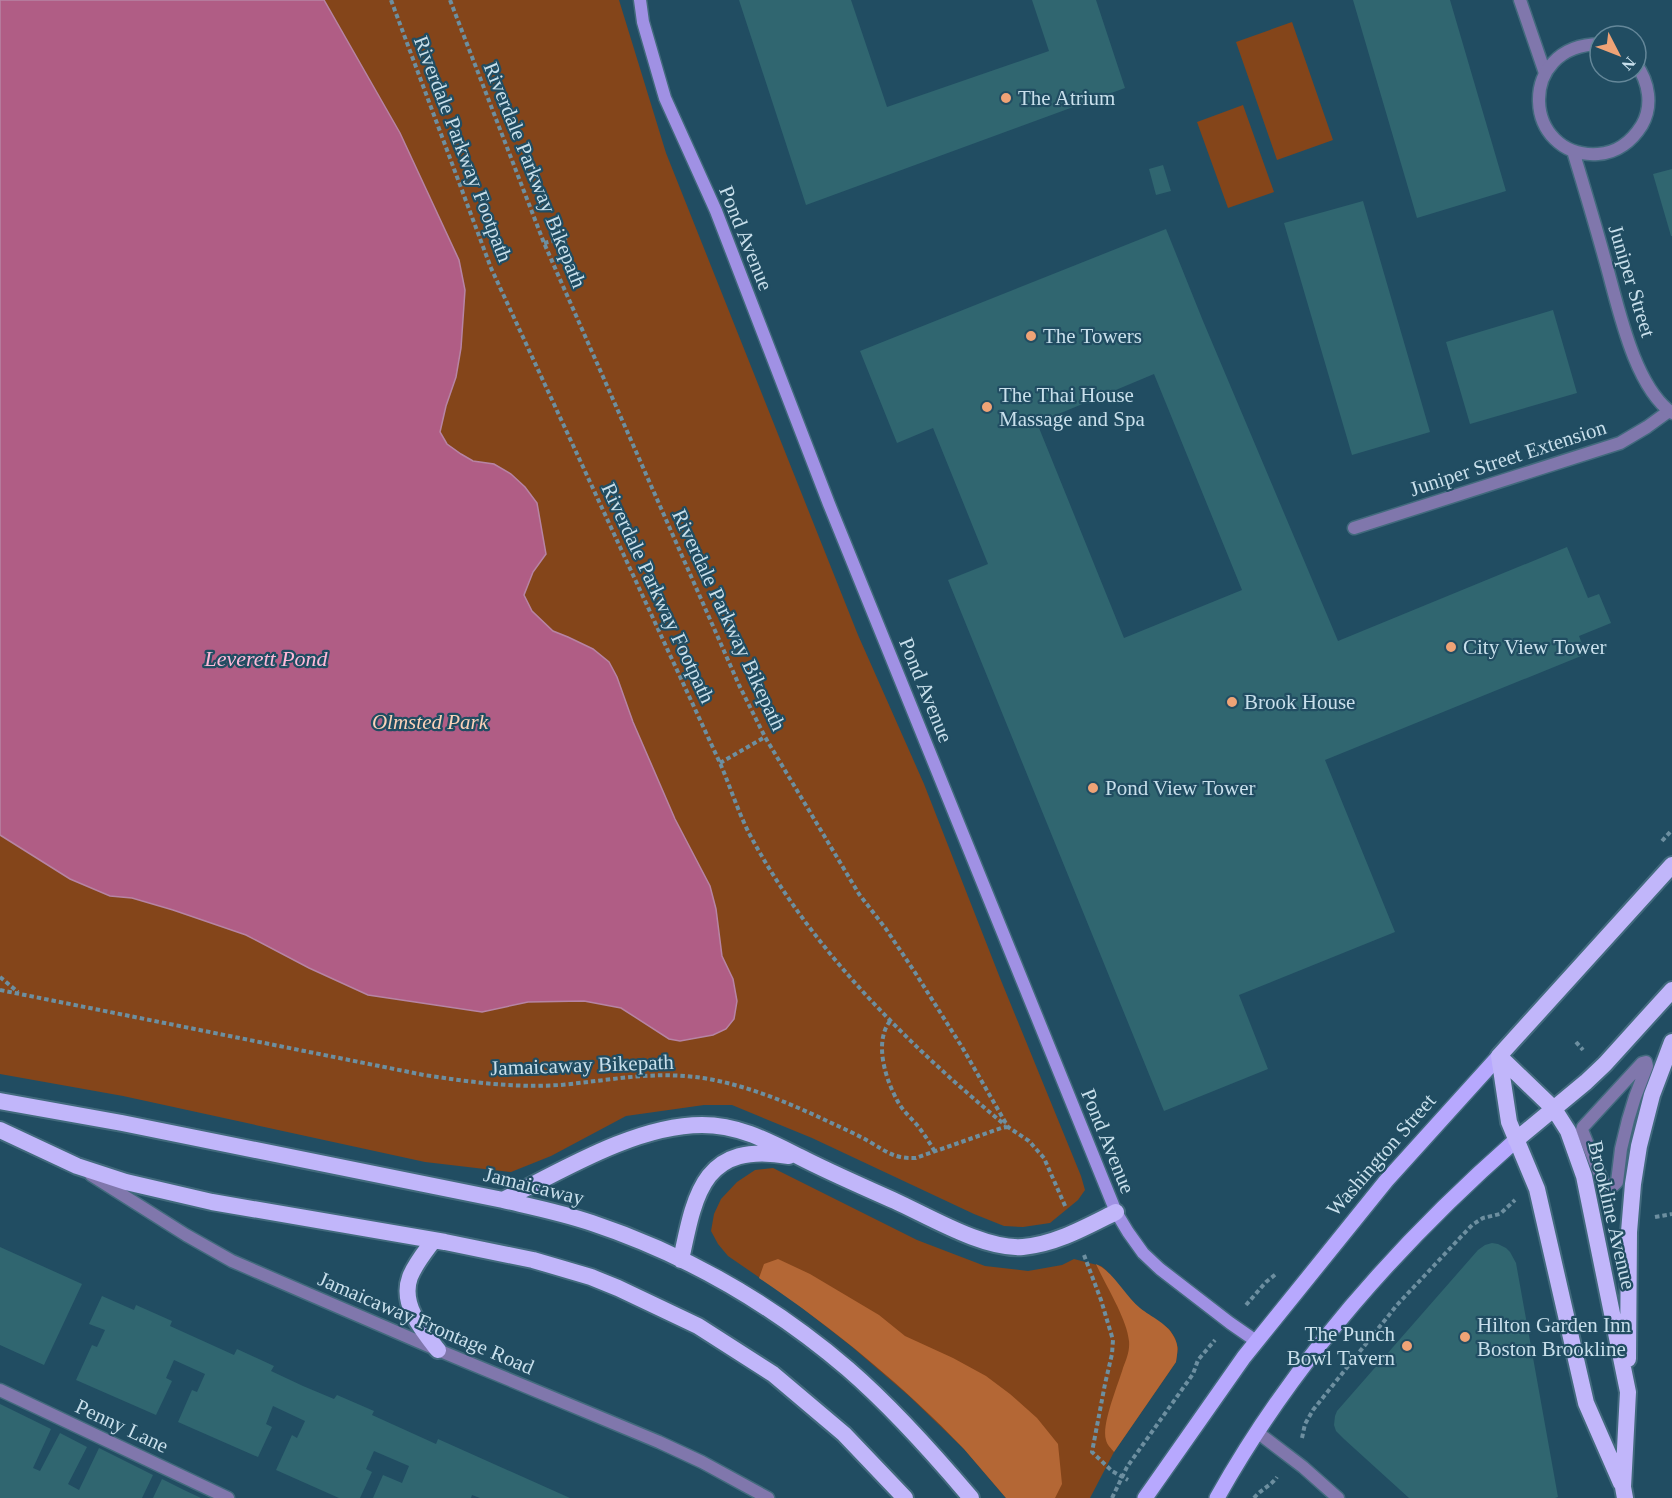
<svg xmlns="http://www.w3.org/2000/svg" width="1672" height="1498" font-family="Georgia,serif">
<style>
.green{fill:#84451a}
.forest{fill:#b46735}
.water{fill:#b05d85;stroke:#b784a4;stroke-width:1.5}
.building{fill:#306670;fill-rule:evenodd}
.lines{fill:none;stroke-linecap:round;stroke-linejoin:round}
.service-casing{stroke:#426a7d;stroke-width:15}
.pedestrian-casing{stroke:#426a7d;stroke-width:15}
.minor-casing{stroke:#426a7d;stroke-width:15}
.secondary-casing{stroke:#426a7d;stroke-width:15}
.primary-casing{stroke:#426a7d;stroke-width:18}
.trunk-casing{stroke:#426a7d;stroke-width:20}
.path{stroke:#6d8fa0;stroke-width:4;stroke-dasharray:4.5 3;stroke-linecap:butt}
.service{stroke:#8077ac;stroke-width:12}
.pedestrian{stroke:#8077ac;stroke-width:12}
.minor{stroke:#8077ac;stroke-width:12}
.secondary{stroke:#a091e4;stroke-width:12}
.primary{stroke:#b7a8fe;stroke-width:15}
.trunk{stroke:#c1b6fa;stroke-width:16}
.poi-dot{fill:#efa376;stroke:#214d62;stroke-width:2}
.labels{text-anchor:middle;stroke-width:4.5;stroke-linejoin:round;paint-order:stroke}
.poi-label{font-size:21px;fill:#c8dfeb;stroke:#214d62;text-anchor:start}
.street-label{font-size:21px;fill:#c8dfeb;stroke:#214d62}
.park-label{font-size:21px;font-style:italic;fill:#fcd1b8;stroke:#214d62}
.water-label{font-size:22px;font-style:italic;fill:#ffb9d8;stroke:#214d62}
</style>
<rect width="100%" height="100%" fill="#214d62"/>
<path class="green" d="M0,0H619L666,153L858,635L924,784L1000,978L1081,1176L1085,1190L1078,1200L1050,1223L1023,1227L1004,1226L974,1214L812,1138L732,1105H704L626,1116L551,1156L511,1172L425,1162L123,1096L0,1074Z
M1292,22L1333,140L1277,160L1236,42Z
M1243,105L1274,192L1228,208L1197,122Z
M773,1168L917,1240L985,1266L1028,1271L1062,1265L1074,1259L1101,1266L1106,1270L1127,1296L1139,1308L1169,1329L1175,1338L1178,1348L1176,1362L1114,1452L1090,1498H1006L964,1449L909,1396L851,1346L792,1300L728,1256L718,1244L711,1231L714,1214L721,1199L737,1182L755,1170Z"/>
<path class="forest" d="M778,1259L810,1274L879,1315L905,1336L953,1358L986,1376L1010,1394L1037,1418L1058,1444L1062,1484L1055,1498H1006C992,1482 978,1465 964,1449C904,1386 832,1327 759,1278L764,1264Z
M1096,1264C1115,1273 1124,1295 1140,1308C1151,1317 1169,1324 1175,1339C1179,1347 1177,1354 1176,1362L1114,1452C1111,1448 1107,1445 1106,1440C1101,1425 1118,1385 1123,1368C1126,1360 1130,1351 1129,1341C1127,1319 1106,1286 1096,1264Z"/>
<path class="water" d="M0,0H324L400,133L459,260L465,290L461,348L456,377L446,406L440,432L447,444L461,454L473,461L494,464L511,474L525,487L537,503L546,554L533,572L524,595L532,611L553,631L568,637L593,649L609,662L617,677L633,722L675,819L710,886L716,909L722,956L733,979L737,1001L734,1019L726,1029L713,1035L680,1041L669,1039L621,1008L584,1001L528,1002L482,1012L368,995L309,968L246,935L173,910L132,898L110,896L70,879L0,835Z"/>
<path class="building" d="M739,0H851L887,107L1049,51L1032,0H1096L1125,88L806,205Z
M1353,0H1450L1506,191L1417,218Z
M1163,165L1171,191L1156,195L1149,169Z
M1672,169V236H1671L1653,174Z
M1363,201L1430,432L1352,455L1284,223Z
M1166,229L1203,321L1338,641L1567,547L1588,598L1599,594L1611,623L1579,636L1586,654L1325,760L1395,932L1239,995L1268,1069L1164,1111L948,580L988,564L933,428L897,443L860,351ZM1154,374L1242,590L1124,638L1037,423Z
M1553,310L1577,393L1470,424L1446,342Z
M1492,1243L1498,1244L1506,1248L1510,1252L1516,1263L1558,1497L1555,1498H1409L1344,1439L1336,1431L1334,1425L1335,1416L1337,1411L1478,1250L1485,1245Z
M0,1247L82,1284L44,1365L0,1345Z
M102,1296L134,1310L136,1305L172,1321L170,1326L234,1355L237,1349L274,1366L271,1371L303,1386L334,1399L337,1395L374,1411L372,1415L436,1444L438,1439L570,1498H480L472,1495L471,1498H373L383,1475L402,1483L409,1466L374,1451L366,1469L372,1472L360,1498H339L276,1470L292,1435L297,1438L305,1421L273,1406L266,1424L272,1427L258,1457L178,1422L192,1390L197,1392L205,1374L174,1360L166,1378L172,1381L156,1415L76,1380L92,1345L97,1347L105,1330L89,1324Z
M0,1404L51,1429L33,1468L40,1471L60,1433L87,1447L68,1484L79,1490L99,1448L153,1475L142,1498H0Z
M162,1479L184,1490L201,1498H153Z"/>
<g class="lines">
<defs>
<path id="service" d="M1520,0L1545,73
M1354,528L1620,443L1647,427L1669,411
M0,1390L228,1498"/>
<path id="pedestrian" d="M1646,1062L1647,1066L1635,1097L1628,1120L1621,1149L1617,1182L1613,1186H1608L1603,1182L1582,1130L1583,1127L1642,1063Z
M1257,1432L1303,1467L1338,1498"/>
<path id="minor" d="M1600,44C1515,45 1523,159 1598,154C1617,153 1632,141 1642,125C1653,106 1649,82 1636,64
M1573,151C1584,187 1595,224 1605,260C1618,305 1633,385 1672,413
M91,1175L186,1235L232,1261L438,1350L659,1442L702,1462L768,1498"/>
<path id="secondary" d="M640,0L643,22L665,98L716,211L829,504L1116,1212L1128,1232L1143,1253L1160,1269L1230,1323L1256,1341"/>
<path id="primary" d="M1145,1498L1244,1357L1386,1181L1499,1056
M1217,1498C1293,1362 1399,1243 1516,1140"/>
<path id="trunk" d="M1499,1056L1554,1109L1568,1131L1584,1176L1628,1392L1623,1487L1625,1498
M1499,1056L1509,1122L1537,1189L1586,1403L1621,1483
M1499,1056L1672,865
M0,1101L122,1123L503,1200C533,1207 563,1213 592,1223C685,1254 773,1305 848,1369C893,1408 933,1453 971,1498
M0,1130L77,1166L126,1182L212,1202L445,1242L533,1260L591,1277L618,1288L698,1326L773,1374L844,1434L905,1498
M1516,1140L1586,1082L1605,1064L1672,990
M503,1200C561,1171 636,1125 702,1125C739,1125 768,1141 800,1157C831,1173 864,1187 895,1201C930,1217 985,1250 1023,1247C1056,1244 1086,1227 1116,1212
M433,1241C425,1252 415,1264 410,1277C400,1304 422,1330 438,1350
M681,1260C695,1192 704,1141 789,1156
M1628,1359L1629,1232L1633,1184L1639,1146L1652,1095L1672,1042"/>
</defs>
<use href="#service" class="service-casing"/>
<use href="#pedestrian" class="pedestrian-casing"/>
<use href="#minor" class="minor-casing"/>
<use href="#secondary" class="secondary-casing"/>
<use href="#primary" class="primary-casing"/>
<use href="#trunk" class="trunk-casing"/>
<path class="path" d="M391,0L491,268L720,763C730,786 738,812 750,835C811,949 906,1043 1005,1125
M450,0L544,243L739,685L765,737L859,894L886,929L916,974L962,1047L1008,1127L1029,1141L1044,1158L1066,1208
M544,243L567,238
M720,763L765,737
M1662,841L1672,830
M0,977L18,992
M0,990L424,1075C471,1082 512,1088 560,1085C614,1080 660,1069 714,1080C753,1088 789,1103 825,1120C840,1127 856,1134 870,1142C887,1152 895,1159 916,1158L1001,1128L1007,1127
M890,1021C874,1042 885,1078 897,1100C902,1110 910,1117 917,1125C924,1134 930,1143 935,1152
M1576,1042L1583,1050
M1655,1217L1672,1214
M1084,1255L1101,1300L1113,1340L1112,1354L1105,1384L1092,1452L1112,1471L1128,1480
M1246,1305L1266,1282L1276,1274
M1302,1438L1305,1424L1313,1410L1397,1305L1472,1225L1483,1218L1500,1214L1515,1200
M1112,1498L1127,1467L1193,1374L1198,1360L1215,1340
M1254,1498C1261,1489 1271,1486 1277,1477"/>
<use href="#service" class="service"/>
<use href="#pedestrian" class="pedestrian"/>
<use href="#minor" class="minor"/>
<use href="#secondary" class="secondary"/>
<use href="#primary" class="primary"/>
<use href="#trunk" class="trunk"/>
</g>
<g class="poi-dot">
<circle cx="1006" cy="98" r="6"/>
<circle cx="1031" cy="336" r="6"/>
<circle cx="987" cy="407" r="6"/>
<circle cx="1451" cy="647" r="6"/>
<circle cx="1232" cy="702" r="6"/>
<circle cx="1093" cy="788" r="6"/>
<circle cx="1465" cy="1337" r="6"/>
<circle cx="1407" cy="1346" r="6"/>
</g>
<g class="labels">
<g class="poi-label">
<text x="1018" y="105">The Atrium</text>
<text x="1043" y="343">The Towers</text>
<text x="999" y="402">The Thai House<tspan x="999" dy="24">Massage and Spa</tspan></text>
<text x="1463" y="654">City View Tower</text>
<text x="1244" y="709">Brook House</text>
<text x="1105" y="795">Pond View Tower</text>
<text x="1477" y="1332">Hilton Garden Inn<tspan x="1477" dy="24">Boston Brookline</tspan></text>
<text x="1395" y="1341" text-anchor="end">The Punch<tspan x="1395" dy="24">Bowl Tavern</tspan></text>
</g>
<g class="street-label">
<text transform="translate(463 149) rotate(69)" y="7">Riverdale Parkway Footpath</text>
<text transform="translate(535 175) rotate(68)" y="7">Riverdale Parkway Bikepath</text>
<text transform="translate(746 238) rotate(68)" y="7">Pond Avenue</text>
<text transform="translate(1632 281) rotate(73)" y="7">Juniper Street</text>
<text transform="translate(1508 458) rotate(-18)" y="7">Juniper Street Extension</text>
<text transform="translate(658 593) rotate(65)" y="7">Riverdale Parkway Footpath</text>
<text transform="translate(729 620) rotate(65)" y="7">Riverdale Parkway Bikepath</text>
<text transform="translate(926 690) rotate(68)" y="7">Pond Avenue</text>
<text transform="translate(582 1065) rotate(-2)" y="7">Jamaicaway Bikepath</text>
<text transform="translate(1108 1141) rotate(68)" y="7">Pond Avenue</text>
<text transform="translate(1381 1155) rotate(-49)" y="7">Washington Street</text>
<text transform="translate(534 1186) rotate(14)" y="7">Jamaicaway</text>
<text transform="translate(1612 1215) rotate(77)" y="7">Brookline Avenue</text>
<text transform="translate(426 1323) rotate(23)" y="7">Jamaicaway Frontage Road</text>
<text transform="translate(122 1426) rotate(25)" y="7">Penny Lane</text>
</g>
<g class="park-label">
<text x="430" y="729">Olmsted Park</text>
</g>
<g class="water-label">
<text x="266" y="666">Leverett Pond</text>
</g>
</g>
<g transform="translate(1618 54) rotate(132)"><circle r="28" fill="#214d62" stroke="#648799" stroke-width="1.5"/>
<path d="M0-4.5L10 22L0 15L-10 22Z" fill="#efa376"/>
<text y="-9" font-size="16" font-weight="bold" text-anchor="middle" fill="#c8dfeb">N</text>
</g>
</svg>
